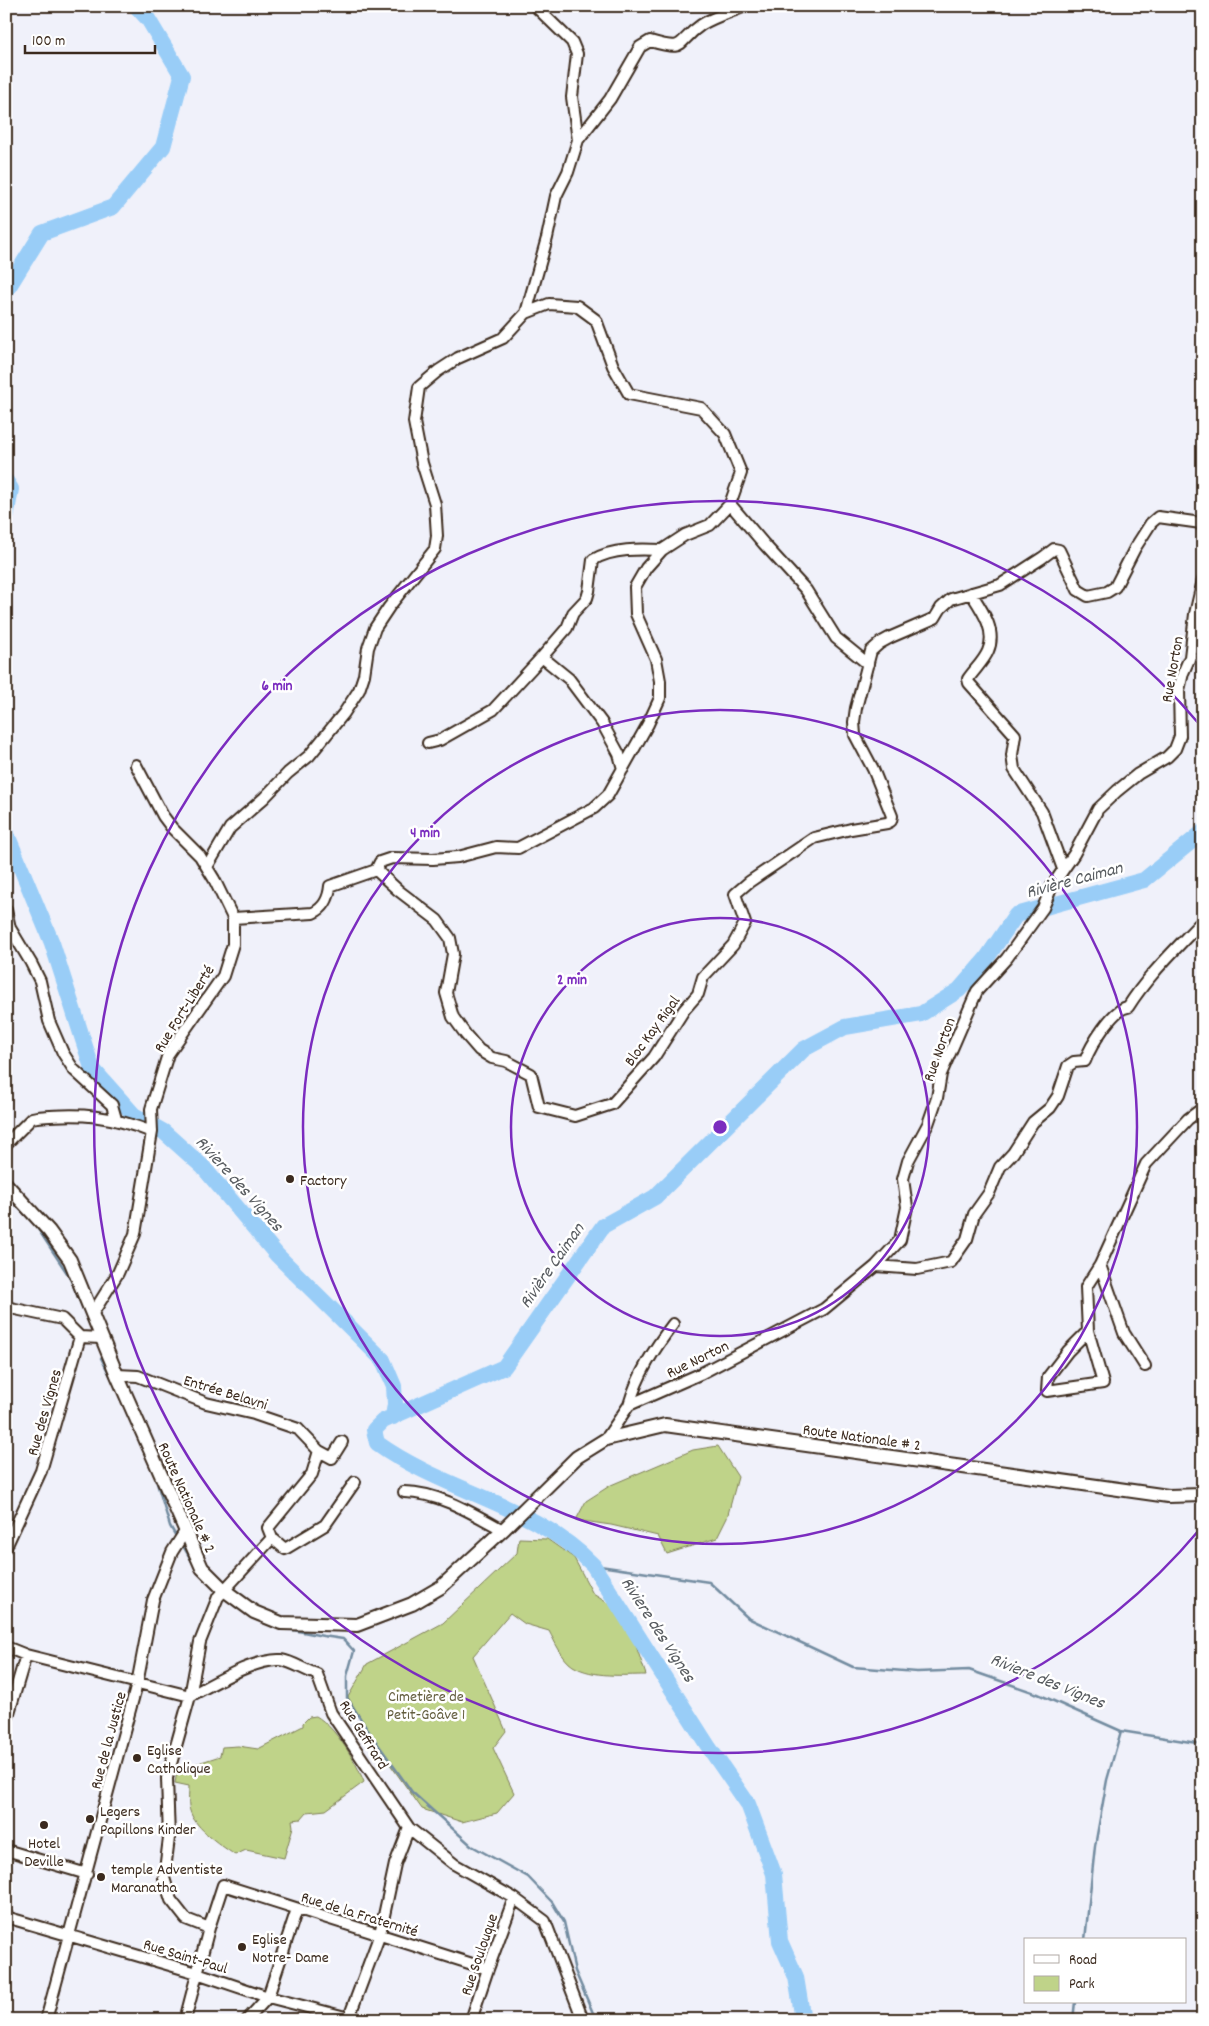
<svg xmlns="http://www.w3.org/2000/svg" width="1209" height="2026" font-family="Dekko,sans-serif">
<style>
.built{fill:#dee0f5}
.green{fill:#bfd389;stroke:#7d7e54}
.lines{fill:none;stroke-linecap:round;stroke-linejoin:round}
.stream{stroke:#738ca0;stroke-width:2.5}
.river{stroke:#99cdf7;stroke-width:16}
.minor-casing{stroke:#3b2a1e;stroke-width:14}
.major-casing{stroke:#3b2a1e;stroke-width:16}
.minor{stroke:#fff;stroke-width:10}
.major{stroke:#fff;stroke-width:12}
.ring{fill:none;stroke:#7b2cbf;stroke-width:2.5}
.poi-dot{fill:#3b2a1e;stroke:#fff;stroke-width:2}
.labels{text-anchor:middle;stroke-width:5;stroke-linejoin:round;paint-order:stroke}
.street-label{font-size:16px;fill:#3b2a1e;stroke:#fff}
.poi-label{font-size:16px;fill:#3b2a1e;stroke:#fff;text-anchor:start}
.park-label{font-size:16px;fill:#635d3e;stroke:#fff}
.water-label{font-size:18px;font-style:italic;fill:#575b5f;stroke:#fff}
.centre{fill:#7b2cbf;stroke:#fff;stroke-width:2.5}
.ring-label{font-size:15px;text-anchor:middle;font-weight:bold;fill:#7b2cbf;stroke:#fff;stroke-width:5;stroke-linejoin:round;paint-order:stroke}
</style>
<rect width="100%" height="100%" fill="#f0f1fa"/>
<filter id="ink" filterUnits="userSpaceOnUse"><feTurbulence type="fractalNoise" baseFrequency=".02" numOctaves="2"/><feDisplacementMap in="SourceGraphic" scale="10" xChannelSelector="R" yChannelSelector="G"/><feConvolveMatrix kernelMatrix="1 2 1 2 8 2 1 2 1" color-interpolation-filters="sRGB"/></filter>
<g filter="url(#ink)">
<path class="built" d="M636,2013L664,2016L668,2020H634Z"/>
<path class="green" d="M718,1446L738,1477L727,1518L717,1538L667,1554L658,1536L611,1525L576,1520L586,1501L611,1485L693,1450Z
M519,1538L547,1539L574,1558L593,1594L625,1614L646,1675C623,1675 593,1678 573,1666C562,1659 555,1642 549,1631L525,1624L510,1613L473,1656L506,1731L493,1748L514,1793L497,1813L462,1822L422,1809L382,1753L348,1697L367,1664L443,1623L517,1553Z
M316,1716C335,1727 356,1761 364,1782L326,1810L307,1812L301,1819L292,1820L293,1827L284,1858L246,1850L235,1855C219,1844 191,1826 189,1806C188,1800 189,1793 189,1786L175,1783L178,1766L186,1767L220,1756L222,1747L238,1746L258,1749L303,1726V1723L309,1717Z"/>
<g class="lines">
<path class="stream" d="M6,1195L36,1226L69,1276L84,1311
M101,1358L114,1383
M156,1480L170,1526L177,1538
M182,1544L193,1563
M593,1565L709,1582L748,1618L853,1667L917,1672L969,1670L1038,1694L1121,1731L1107,1780L1095,1846L1085,1940
M273,1626L323,1636L343,1639L354,1651L347,1676V1698L365,1726L412,1792L472,1846L528,1877L552,1902L564,1922L575,1971L596,2020
M1121,1731L1203,1744
M1073,2020L1075,2002"/>
<path class="river" d="M6,291L42,233L113,207L163,147L182,76L148,19L136,6
M6,481L11,489L6,517
M6,832L52,943L92,1068L134,1115L164,1132L203,1167L277,1255L383,1360L394,1386L395,1404L393,1417
M803,2020L796,1977L780,1941L774,1874L748,1804L708,1746L593,1565C534,1504 445,1492 377,1443L374,1430L383,1421L504,1367L603,1226L655,1197L804,1049L845,1027L921,1014L959,990L986,959L1016,915L1144,880L1203,832"/>
<defs>
<path id="minor" d="M535,6L572,42L577,54L572,97L578,140
M526,313L547,238L556,196L568,172L578,140L610,99L640,47L650,41C688,52 675,43 701,25C713,17 731,12 745,6
M730,504L764,544L806,590L836,638L868,664
M971,593C982,610 997,631 988,651C984,661 974,670 968,679L969,683L1015,735L1012,755L1014,769L1042,812L1063,869
M542,657L569,679L602,723L619,754L623,769
M428,743L440,740L493,710L542,657L567,628L573,613L587,598L589,591L593,560C612,548 641,549 662,550
M207,867L230,828L264,798L288,773L309,756L344,713L359,690L364,675L368,648L375,628L389,607L435,549L437,536L435,504L422,463L414,422L419,387L438,371L458,358L503,338L526,313L549,304L577,306L596,320L613,366L629,394L701,408L725,434L741,473L730,504L710,525L685,535L662,550L646,568L635,587L636,614L656,659L660,681V698L648,724L608,795L594,808L518,848L496,847L458,857L433,859L392,858L380,862L376,870L330,886C329,898 324,908 313,913L233,918
M376,870L399,891L437,920L450,938L453,954L446,993L453,1017L466,1035L479,1050L492,1058L506,1061L531,1074L539,1107L575,1116L612,1104L654,1057L684,1010L698,994L703,977L733,945L745,923L735,894L749,882L814,838L851,829L887,823L891,821L892,816L873,769L855,735L854,722L856,708L871,651L880,643L891,637L935,618L941,608L951,599L1000,585L1042,558L1054,549L1059,550L1078,590L1088,596L1107,592L1115,587L1135,548L1151,523L1158,517L1201,523L1203,528
M6,910L10,928L31,963L40,981L49,1021L63,1053L74,1070L112,1105L116,1119
M6,1144L32,1118L37,1117C82,1113 109,1115 152,1132
M1100,1265L1124,1333L1145,1366
M876,1266L917,1269L951,1262L967,1239L974,1214L989,1193L1000,1167L1013,1153L1033,1122L1050,1108L1058,1096L1068,1066L1074,1062L1085,1061C1090,1047 1113,1008 1128,1007C1148,975 1177,948 1203,920
M6,1307L62,1319L80,1337L101,1338
M93,1313L118,1273L135,1234L152,1132L151,1109L168,1054L223,976L233,944V918L214,879L200,856L172,828L163,816L136,765
M1088,1331L1068,1351L1048,1377L1047,1391L1103,1383L1088,1331L1086,1287L1100,1265L1146,1164L1188,1119L1203,1108
M117,1375L138,1376L206,1403L254,1414L298,1429L319,1451
M629,1405C638,1374 654,1349 673,1324
M606,1439L629,1405L700,1374L824,1309L876,1266L900,1240L907,1207L903,1179L908,1161L928,1124L937,1098L941,1074L977,991L1007,958L1043,908L1052,886L1074,854L1098,809L1117,791L1138,774L1167,757L1175,749L1180,736L1179,690L1183,673L1190,657L1195,614L1203,580
M404,1492C438,1492 474,1514 503,1530
M272,1538L285,1549L325,1525L355,1482
M6,1547L41,1471L80,1337
M6,1647L26,1655L190,1696C213,1684 255,1658 281,1660C294,1662 305,1671 317,1674L331,1713L409,1828L454,1864L514,1898L545,1921L583,2020
M6,1723L26,1655
M6,1850L87,1874
M6,1917L197,1973L268,1997L357,2020
M209,1928L186,1919L171,1900L164,1878L169,1838L167,1778L190,1696L200,1642L218,1597L272,1538L268,1528L312,1474L319,1451L332,1458L342,1442
M46,2020L137,1684L153,1600L172,1552L186,1530
M185,2020L209,1928L223,1885L488,1969
M247,2020L268,1997L297,1909
M348,2020L380,1934L395,1864L409,1828
M471,2020L488,1969L514,1898"/>
<path id="major" d="M6,1184L49,1231L70,1260L117,1375L202,1568L224,1590L254,1612L281,1623L357,1625L412,1604L441,1587L505,1528L577,1457L606,1439L665,1425L1168,1496L1203,1495"/>
</defs>
<use href="#minor" class="minor-casing"/>
<use href="#major" class="major-casing"/>
<use href="#minor" class="minor"/>
<use href="#major" class="major"/>
</g>
</g>
<g class="ring">
<circle cx="720" cy="1127" r="209"/>
<circle cx="720" cy="1127" r="417"/>
<path d="M1200 1529A626 626 0 1 1 1200 725"/>
</g>
<g class="poi-dot">
<circle cx="290" cy="1179" r="5"/>
<circle cx="137" cy="1758" r="5"/>
<circle cx="90" cy="1819" r="5"/>
<circle cx="44" cy="1825" r="5"/>
<circle cx="101" cy="1877" r="5"/>
<circle cx="242" cy="1947" r="5"/>
</g>
<g class="labels">
<g class="street-label">
<text transform="translate(1171 669) rotate(-80)" y="6">Rue Norton</text>
<text transform="translate(183 1008) rotate(-58)" y="6">Rue Fort-Liberté</text>
<text transform="translate(651 1030) rotate(-54)" y="6">Bloc Kay Rigal</text>
<text transform="translate(938 1049) rotate(-70)" y="6">Rue Norton</text>
<text transform="translate(697 1358) rotate(-26)" y="6">Rue Norton</text>
<text transform="translate(226 1391) rotate(17)" y="6">Entrée Belavni</text>
<text transform="translate(43 1412) rotate(-74)" y="6">Rue des Vignes</text>
<text transform="translate(862 1436) rotate(8)" y="6">Route Nationale # 2</text>
<text transform="translate(188 1497) rotate(66)" y="6">Route Nationale # 2</text>
<text transform="translate(365 1734) rotate(58)" y="6">Rue Geffrard</text>
<text transform="translate(107 1740) rotate(-75)" y="6">Rue de la Justice</text>
<text transform="translate(360 1913) rotate(17)" y="6">Rue de la Fraternité</text>
<text transform="translate(478 1954) rotate(-71)" y="6">Rue Soulouque</text>
<text transform="translate(186 1955) rotate(17)" y="6">Rue Saint-Paul</text>
</g>
<g class="poi-label">
<text x="300" y="1185">Factory</text>
<text x="147" y="1755">Eglise<tspan x="147" dy="18">Catholique</tspan></text>
<text x="100" y="1816">Legers<tspan x="100" dy="18">Papillons Kinder</tspan></text>
<text x="44" y="1848" text-anchor="middle">Hotel<tspan x="44" dy="18">Deville</tspan></text>
<text x="111" y="1874">temple Adventiste<tspan x="111" dy="18">Maranatha</tspan></text>
<text x="252" y="1944">Eglise<tspan x="252" dy="18">Notre- Dame</tspan></text>
</g>
<g class="park-label">
<text x="426" y="1701">Cimetière de<tspan x="426" dy="18">Petit-Goâve 1</tspan></text>
</g>
<g class="water-label">
<text transform="translate(1074 879) rotate(-15)" y="6">Rivière Caiman</text>
<text transform="translate(240 1183) rotate(48)" y="6">Riviere des Vignes</text>
<text transform="translate(551 1265) rotate(-55)" y="6">Rivière Caiman</text>
<text transform="translate(659 1629) rotate(57)" y="6">Riviere des Vignes</text>
<text transform="translate(1048 1680) rotate(22)" y="6">Riviere des Vignes</text>
</g>
</g>
<circle cx="720" cy="1127" r="8" class="centre"/>
<g class="ring-label">
<text x="277" y="690">6 min</text>
<text x="425" y="837">4 min</text>
<text x="572" y="984">2 min</text>
</g>
<rect width="1209" height="2026" fill="none" stroke="#fff" stroke-width="25"/>
<rect x="12" y="12" width="1184" height="2001" fill="none" stroke="#3b2a1e" stroke-width="2" filter="url(#ink)"/>
<rect x="1024" y="1938" width="162" height="65" fill="#ffffff" stroke="#b1aaa5"/>
<rect x="1034" y="1955" width="25" height="8" fill="#ffffff" stroke="#b1aaa5"/>
<text x="1069" y="1964" font-size="15" fill="#3b2a1e">Road</text>
<rect x="1034" y="1976" width="25" height="15" fill="#bfd389" stroke="#b1aaa5"/>
<text x="1069" y="1988" font-size="15" fill="#3b2a1e">Park</text>
<path d="M25 45v8h130v-8" fill="none" stroke="#3b2a1e" stroke-width="2.5"/>
<text x="32" y="45" font-size="15" fill="#3b2a1e" stroke="#ffffff" stroke-width="4" paint-order="stroke">100 m</text>
</svg>
